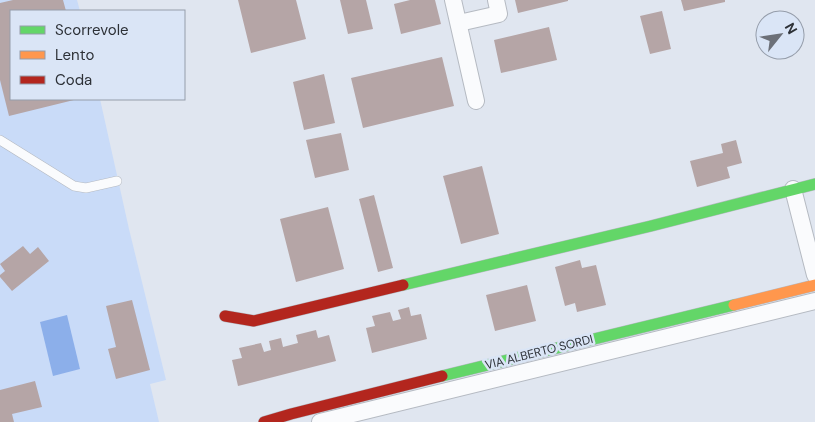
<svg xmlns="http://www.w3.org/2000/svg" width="815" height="422" font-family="'DM Sans',sans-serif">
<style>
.green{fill:#c9dbf8}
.water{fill:#8cafea}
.building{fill:#b5a5a6}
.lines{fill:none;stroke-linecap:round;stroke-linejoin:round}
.lane-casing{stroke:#b5bac2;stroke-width:10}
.street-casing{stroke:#b5bac2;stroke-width:18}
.fast-casing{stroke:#b5bac2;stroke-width:12}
.slow-casing{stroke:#b5bac2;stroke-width:12}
.jam-casing{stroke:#b5bac2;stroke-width:12}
.lane{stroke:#fafbfd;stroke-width:9}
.street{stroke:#fafbfd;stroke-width:16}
.fast{stroke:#63d668;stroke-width:11}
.slow{stroke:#ff974d;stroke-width:11}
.jam{stroke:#b3261e;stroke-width:11}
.labels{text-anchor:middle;stroke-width:5;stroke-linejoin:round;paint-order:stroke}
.street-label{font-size:12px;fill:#2d3137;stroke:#dae5f6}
</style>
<rect width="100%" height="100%" fill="#e0e6f0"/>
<path class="green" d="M0,0H77L80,11H11V99H100L129,229L166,380L150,384L159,422H0Z"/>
<path class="water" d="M67,315L80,369L53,376L40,322Z"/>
<path class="building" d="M13,0H63L66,11H11V99H78L9,116L0,80V3Z
M238,0H296L306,39L251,53Z
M340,0H366L373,29L348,34Z
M410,0H435L441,24L401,34L394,4Z
M515,0H568V1L518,13Z
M681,0H725V2L684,11Z
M662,11L671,49L650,54L640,16Z
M549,27L557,60L501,73L494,40Z
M442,57L454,106L363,128L351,78Z
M324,74L335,123L304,130L293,82Z
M341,133L349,170L315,178L306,140Z
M736,140L742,163L727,167L730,178L697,187L690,161L723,153L721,144Z
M482,166L499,234L461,244L443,176Z
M374,195L393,268L378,272L359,199Z
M328,207L344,269L296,282L280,219Z
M23,246L30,254L38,247L49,261L12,291L0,277V275L5,271L0,264Z
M580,260L582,268L596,265L606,305L577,312L575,303L565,306L555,267Z
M527,285L536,321L495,331L486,295Z
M132,300L150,370L116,379L108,349L116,347L106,306Z
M409,307L411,316L421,314L427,339L372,353L366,328L375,326L372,316L390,312L393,321L401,319L398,310Z
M316,330L318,338L329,335L336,361L238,386L232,360L242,358L239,348L261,343L264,352L271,350L269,341L281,338L283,347L298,343L296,335Z
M35,381L42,407L12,414L14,422H0V390Z"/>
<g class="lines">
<defs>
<path id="lane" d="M0,140L74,186L86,188L117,181"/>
<path id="street" d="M453,0L476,101
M459,23L499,14L496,0
M793,189L815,275
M320,422L815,301"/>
<path id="fast" d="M403,285L651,226L815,184
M442,376L734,305"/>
<path id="slow" d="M734,305L815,285"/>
<path id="jam" d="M225,316L254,321L403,285
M264,422L291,414L442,376"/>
</defs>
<use href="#lane" class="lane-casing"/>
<use href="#street" class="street-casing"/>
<use href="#fast" class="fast-casing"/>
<use href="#slow" class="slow-casing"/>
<use href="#jam" class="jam-casing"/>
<use href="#lane" class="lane"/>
<use href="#street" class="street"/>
<use href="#fast" class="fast"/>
<use href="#slow" class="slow"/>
<use href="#jam" class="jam"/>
</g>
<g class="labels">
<g class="street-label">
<text transform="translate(539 352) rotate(-14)" y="4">VIA ALBERTO SORDI</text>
</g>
</g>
<rect x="10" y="10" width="175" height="90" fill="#dae5f6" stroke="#959daa"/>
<rect x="20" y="26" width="25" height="8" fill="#63d668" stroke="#959daa"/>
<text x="55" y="35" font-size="15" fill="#2d3137">Scorrevole</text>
<rect x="20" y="51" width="25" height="8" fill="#ff974d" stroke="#959daa"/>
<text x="55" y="60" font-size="15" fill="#2d3137">Lento</text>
<rect x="20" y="76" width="25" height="8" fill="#b3261e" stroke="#959daa"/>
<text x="55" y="85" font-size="15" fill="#2d3137">Coda</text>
<g transform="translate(780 35) rotate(60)"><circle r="24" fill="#dae5f6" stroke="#959daa"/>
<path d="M0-4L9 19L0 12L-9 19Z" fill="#6c7078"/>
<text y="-8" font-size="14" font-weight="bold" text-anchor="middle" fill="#2d3137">N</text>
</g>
</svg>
